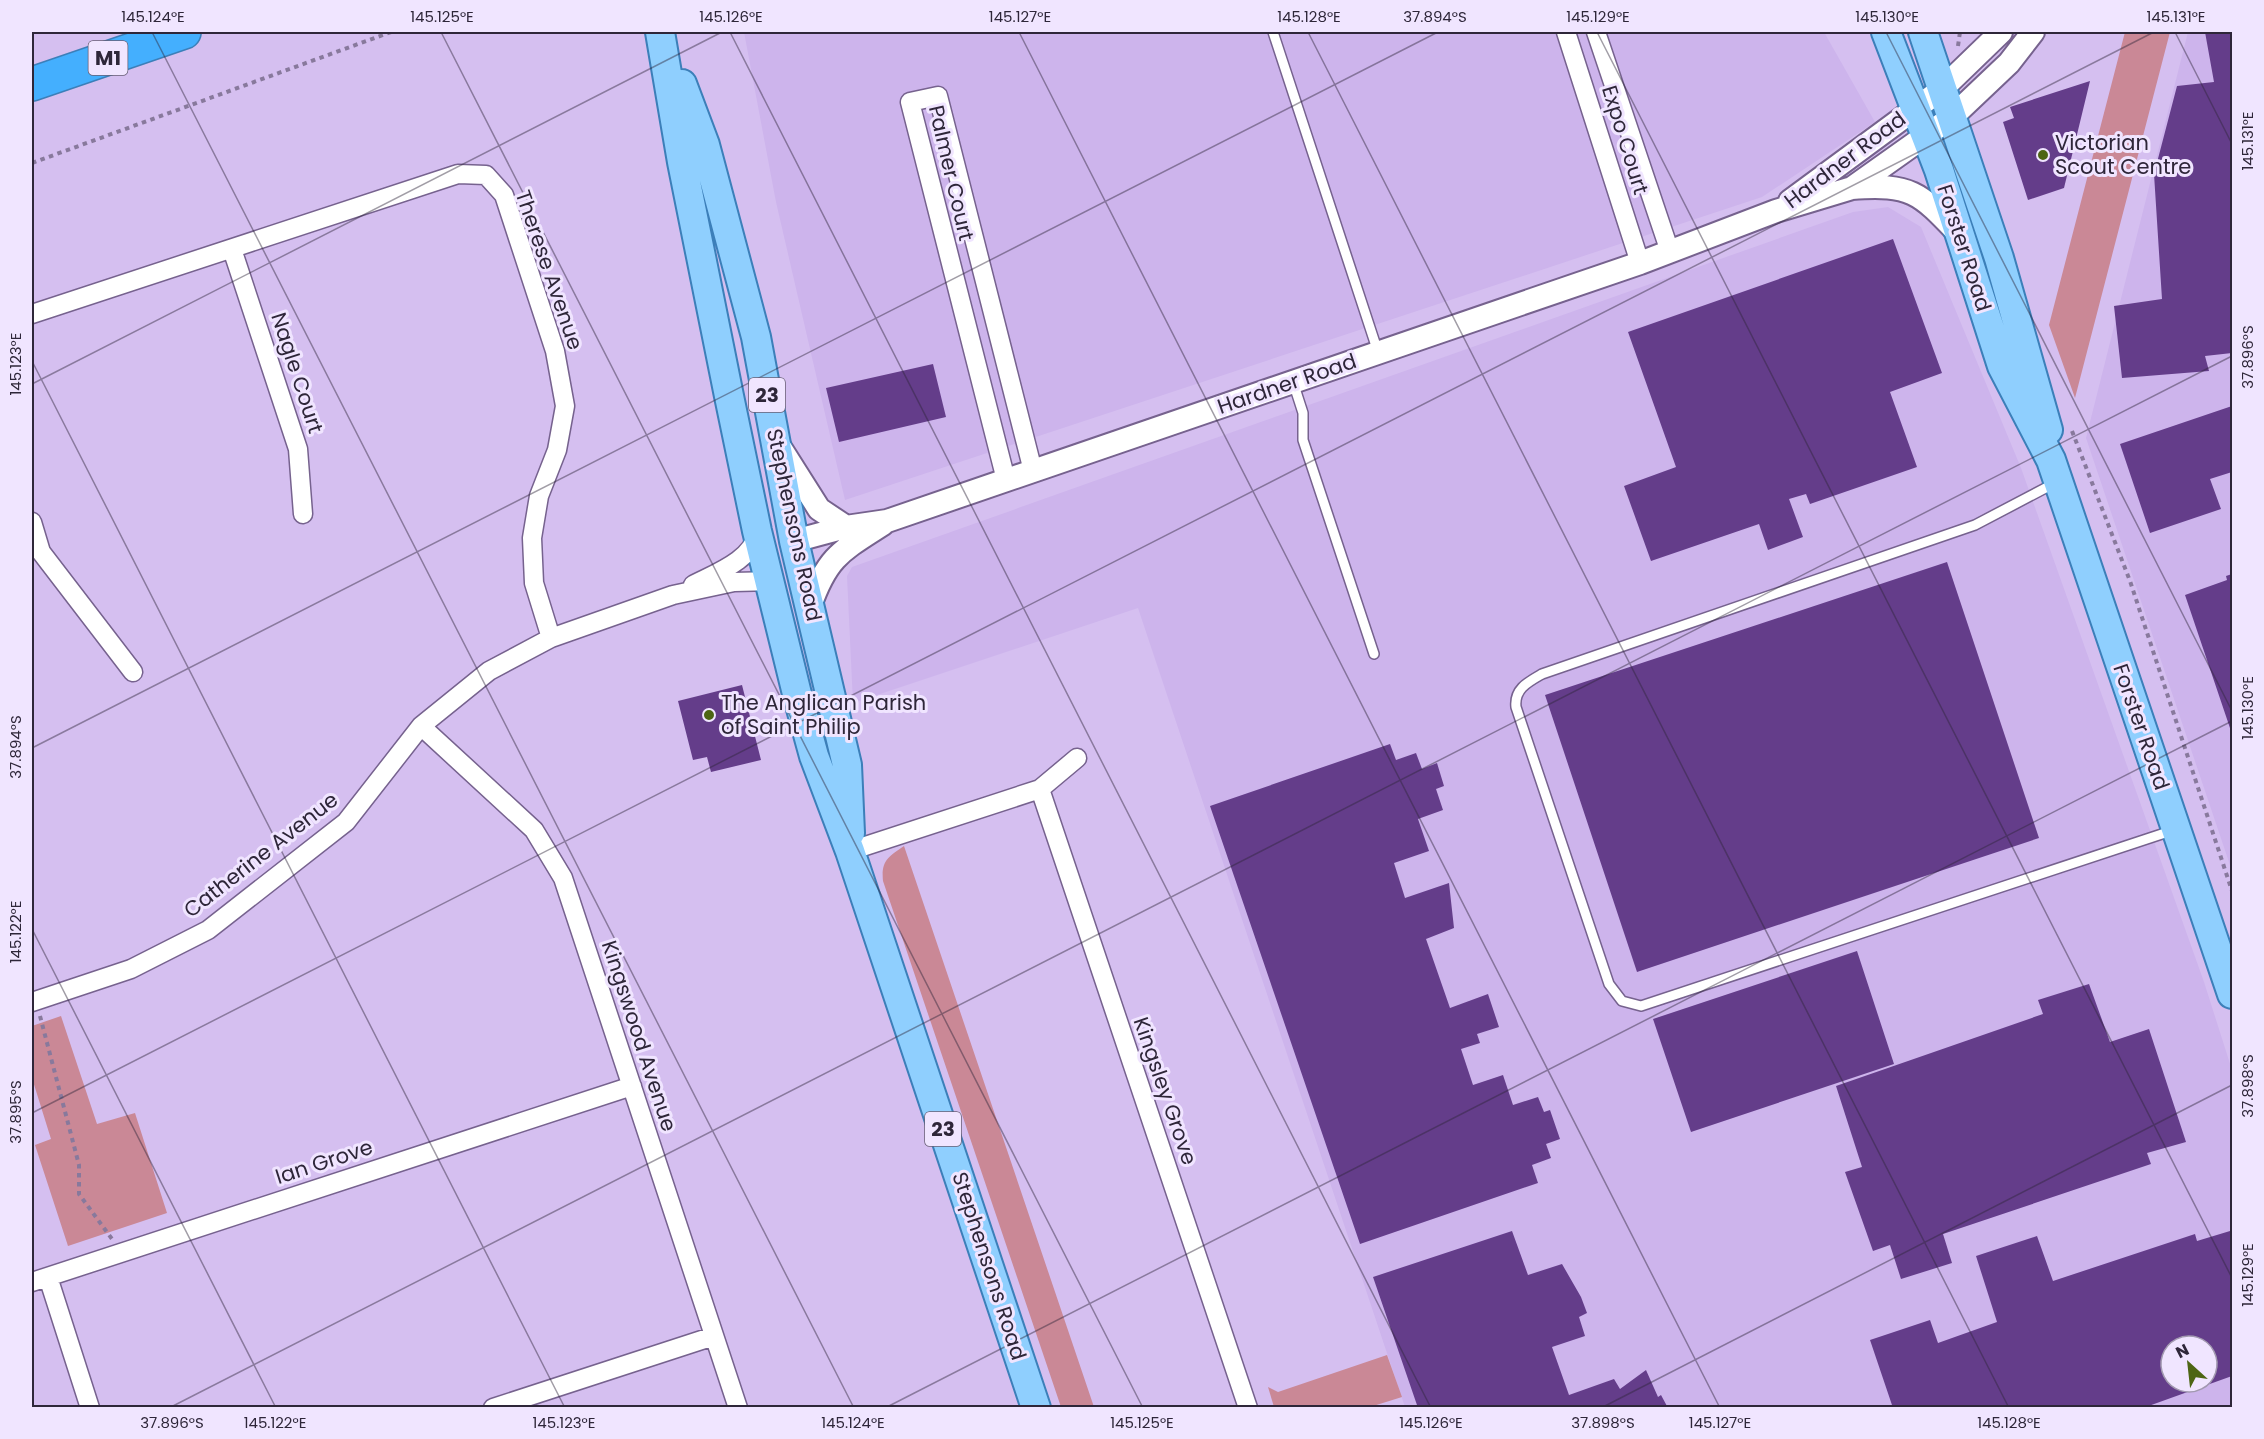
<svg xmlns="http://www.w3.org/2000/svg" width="2264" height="1439" font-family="Poppins,sans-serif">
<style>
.built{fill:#cdb4ec;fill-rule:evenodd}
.green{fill:#ca8896}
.building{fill:#643d8a;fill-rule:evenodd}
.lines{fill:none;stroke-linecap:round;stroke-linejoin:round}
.service-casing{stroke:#76628e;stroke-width:12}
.minor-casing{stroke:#76628e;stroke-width:21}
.tertiary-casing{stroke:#76628e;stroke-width:26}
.primary-casing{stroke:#3c7fb9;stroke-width:32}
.motorway-casing{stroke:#3c7fb9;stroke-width:36}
.path{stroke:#88799c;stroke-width:4;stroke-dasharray:4.5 4.5;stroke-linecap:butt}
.service{stroke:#fff;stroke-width:9}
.minor{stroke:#fff;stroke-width:18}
.tertiary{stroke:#fff;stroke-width:22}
.primary{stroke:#8fcffe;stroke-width:28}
.motorway{stroke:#44affe;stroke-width:33}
.ticks{fill:none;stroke:#2e2639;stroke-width:1.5;stroke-opacity:0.45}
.poi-dot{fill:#4d6514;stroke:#f0e5ff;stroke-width:2}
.labels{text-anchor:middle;stroke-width:6;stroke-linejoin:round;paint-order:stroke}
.shield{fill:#f0e5ff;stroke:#685f74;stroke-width:1.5}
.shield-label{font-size:20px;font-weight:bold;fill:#2e2639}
.street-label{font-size:21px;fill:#2e2639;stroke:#f0e5ff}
.poi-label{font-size:21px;fill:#2e2639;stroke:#f0e5ff;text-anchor:start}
.neatline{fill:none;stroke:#2e2639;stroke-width:2}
.ticks-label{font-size:15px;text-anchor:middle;fill:#2e2639}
</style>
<rect width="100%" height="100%" fill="#d5bff0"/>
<path class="built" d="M744,32H1824L1875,122L1762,197L845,500L776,202Z
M2188,32H2232V871L2086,438Z
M1888,207L1921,227L2021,468L2204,982L2232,1070V1407H1405L1138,608L853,703L847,576L852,567L1853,212ZM2171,1346H2207V1382H2171Z"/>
<path class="green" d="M2125,32H2170L2075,398L2049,325Z
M904,846L1094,1407H1061L883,881C881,861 888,857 904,846Z
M61,1016L97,1124L135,1113L167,1213L68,1246L35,1145L51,1139L32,1078V1026Z
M1387,1355L1402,1397L1370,1407H1274L1268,1387L1278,1392Z"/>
<path class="building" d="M2205,32H2232V353L2205,356L2209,371L2122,378L2114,306L2162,299L2154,174L2177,86L2214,82Z
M2090,81L2064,188L2028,200L2003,122L2014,118L2010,107Z
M1893,239L1942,373L1890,392L1917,467L1810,504L1806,494L1789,499L1803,537L1768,550L1759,524L1651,561L1624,486L1676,467L1628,332Z
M933,364L946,417L839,442L826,388Z
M2232,406V472L2210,479L2221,509L2150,533L2120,444Z
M1947,562L2039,838L1637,972L1545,695Z
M2232,574V734L2185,595L2227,580L2226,576Z
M742,685L761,760L711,772L707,757L693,760L678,701Z
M1390,744L1396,760L1416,753L1422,769L1437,763L1444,786L1436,789L1443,810L1418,819L1429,851L1394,863L1405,898L1449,883L1454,928L1426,939L1450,1008L1488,994L1499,1027L1477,1034L1480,1043L1461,1049L1473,1085L1503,1075L1513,1105L1538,1097L1544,1112L1550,1110L1560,1139L1546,1144L1551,1158L1532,1165L1538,1183L1360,1244L1210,806Z
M1857,951L1894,1064L1691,1132L1653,1019Z
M2089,984L2110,1042L2149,1029L2186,1142L2147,1153L2151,1164L1943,1234L1952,1263L1901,1279L1890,1245L1873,1251L1845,1172L1862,1167L1836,1086L2043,1014L2038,1000Z
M1512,1231L1528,1275L1562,1264L1581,1297L1587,1313L1579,1317L1585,1336L1552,1347L1569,1395L1614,1379L1620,1389L1646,1370L1658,1397L1661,1395L1668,1408H1418L1373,1277Z
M2230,1231L2232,1238V1376L2143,1408H1893L1870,1340L1930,1320L1938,1343L1997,1322L1976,1256L2037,1236L2053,1281L2195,1234L2197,1241ZM2171,1346H2207V1382H2171Z"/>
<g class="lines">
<defs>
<path id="service" d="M1273,32L1378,352
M1293,382L1303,413V440L1374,654
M2055,483L1975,525L1542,674C1528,682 1514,689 1516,707L1609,984L1622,1001L1641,1006L2174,830"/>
<path id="minor" d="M1566,32L1640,263
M1596,32L1670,252
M232,249L298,449L303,514
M32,314L458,174L486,175L504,195L555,351L565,406L557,450L539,496L532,538L534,583L551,638
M1006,480L910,102L938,96L1033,471
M32,522L41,552L133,672
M693,585C714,574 755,559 757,532
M421,726L534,830L563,878L738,1408
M1040,789L1077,758
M850,851L1040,789L1248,1408
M32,1002L131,969L208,930L346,822L421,726L489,671L551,638L673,595L734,582L769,581
M48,1277L90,1408
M32,1282L632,1086
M493,1408L714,1336"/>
<path id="tertiary" d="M1852,188C1911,184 1919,192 1958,233
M1790,201L1942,89L2001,32
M781,449L819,509L846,527
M794,541L846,527L887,521L1640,263L1776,211L1852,188L1952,117L2009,63L2033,32
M810,606C827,557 841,551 883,524"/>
<path id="primary" d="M660,32L682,162L729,396L757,531L797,694L814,756L850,851L1036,1408
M1886,32L1939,170L2002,366L2051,460L2232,994
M1923,32L1999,258L2048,430
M682,84L705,145L756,337L794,541L847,765L850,833"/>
<path id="motorway" d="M32,84L184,32"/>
</defs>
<use href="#service" class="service-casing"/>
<use href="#minor" class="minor-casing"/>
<use href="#tertiary" class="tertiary-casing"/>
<use href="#primary" class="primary-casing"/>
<use href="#motorway" class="motorway-casing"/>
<path class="path" d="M1958,46L1960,32
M32,163L391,32
M2072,431L2130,581L2232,891
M40,1016L79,1165V1194L112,1239"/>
<use href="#service" class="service"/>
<use href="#minor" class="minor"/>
<use href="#tertiary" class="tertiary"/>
<use href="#primary" class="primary"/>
<use href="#motorway" class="motorway"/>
</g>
<path class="ticks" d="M152,32L854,1408M441,32L1143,1408M730,32L1431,1408M1019,32L1720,1408M1308,32L2009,1408M1597,32L2232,1278M1886,32L2232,711M2175,32L2232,144M32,361L565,1408M32,384L722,32M32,748L1438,32M32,929L276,1408M32,1113L2154,32M169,1408L2232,356M885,1408L2232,721M1601,1408L2232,1085"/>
<g class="poi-dot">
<circle cx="2043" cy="155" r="6"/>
<circle cx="709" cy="715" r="6"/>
</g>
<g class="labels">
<g class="shield">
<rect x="88.5" y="41" width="39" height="34" rx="4.5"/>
<rect x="749" y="378" width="36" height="34" rx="4.5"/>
<rect x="925" y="1112" width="36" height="34" rx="4.5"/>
</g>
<g class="shield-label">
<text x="108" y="65">M1</text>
<text x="767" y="402">23</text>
<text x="943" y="1136">23</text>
</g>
<g class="street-label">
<text transform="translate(1625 140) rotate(73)" y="7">Expo Court</text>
<text transform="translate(1845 160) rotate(-37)" y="7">Hardner Road</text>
<text transform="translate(951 173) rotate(77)" y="7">Palmer Court</text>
<text transform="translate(1964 248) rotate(72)" y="7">Forster Road</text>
<text transform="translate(549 270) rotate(71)" y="7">Therese Avenue</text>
<text transform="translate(297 373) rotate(72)" y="7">Nagle Court</text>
<text transform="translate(1287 384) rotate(-19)" y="7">Hardner Road</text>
<text transform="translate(794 525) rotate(78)" y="7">Stephensons Road</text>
<text transform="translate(2141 727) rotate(71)" y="7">Forster Road</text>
<text transform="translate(261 855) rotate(-38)" y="7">Catherine Avenue</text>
<text transform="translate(639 1036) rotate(72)" y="7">Kingswood Avenue</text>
<text transform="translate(1165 1091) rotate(71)" y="7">Kingsley Grove</text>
<text transform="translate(324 1162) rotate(-18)" y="7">Ian Grove</text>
<text transform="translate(989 1266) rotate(72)" y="7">Stephensons Road</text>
</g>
<g class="poi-label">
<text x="2055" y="150">Victorian<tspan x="2055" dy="24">Scout Centre</tspan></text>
<text x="721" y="710">The Anglican Parish<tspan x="721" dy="24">of Saint Philip</tspan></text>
</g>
</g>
<rect width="2264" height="1439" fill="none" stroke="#f0e5ff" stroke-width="66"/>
<g transform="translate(2189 1364) rotate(333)"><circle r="28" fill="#f0e5ff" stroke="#a299b0" stroke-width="1.5"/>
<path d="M0-4.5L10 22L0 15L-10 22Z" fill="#4d6514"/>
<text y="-9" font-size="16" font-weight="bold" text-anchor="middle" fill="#2e2639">N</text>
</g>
<rect x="33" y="33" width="2198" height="1373" class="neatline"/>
<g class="ticks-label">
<text x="153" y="22">145.124°E</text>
<text x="442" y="22">145.125°E</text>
<text x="731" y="22">145.126°E</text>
<text x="1020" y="22">145.127°E</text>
<text x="1309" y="22">145.128°E</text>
<text x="1435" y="22">37.894°S</text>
<text x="1598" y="22">145.129°E</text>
<text x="1887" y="22">145.130°E</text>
<text x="2176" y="22">145.131°E</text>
<text transform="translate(2248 141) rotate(-90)" y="5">145.131°E</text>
<text transform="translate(2248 357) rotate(-90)" y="5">37.896°S</text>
<text transform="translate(16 364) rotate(-90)" y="5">145.123°E</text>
<text transform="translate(2248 708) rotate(-90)" y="5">145.130°E</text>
<text transform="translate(16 747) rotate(-90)" y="5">37.894°S</text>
<text transform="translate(16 932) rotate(-90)" y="5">145.122°E</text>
<text transform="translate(2248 1086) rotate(-90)" y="5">37.898°S</text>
<text transform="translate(16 1112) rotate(-90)" y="5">37.895°S</text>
<text transform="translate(2248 1275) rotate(-90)" y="5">145.129°E</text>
<text x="172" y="1428">37.896°S</text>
<text x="275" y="1428">145.122°E</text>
<text x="564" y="1428">145.123°E</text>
<text x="853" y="1428">145.124°E</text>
<text x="1142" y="1428">145.125°E</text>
<text x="1431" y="1428">145.126°E</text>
<text x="1603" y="1428">37.898°S</text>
<text x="1720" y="1428">145.127°E</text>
<text x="2009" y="1428">145.128°E</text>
</g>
</svg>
